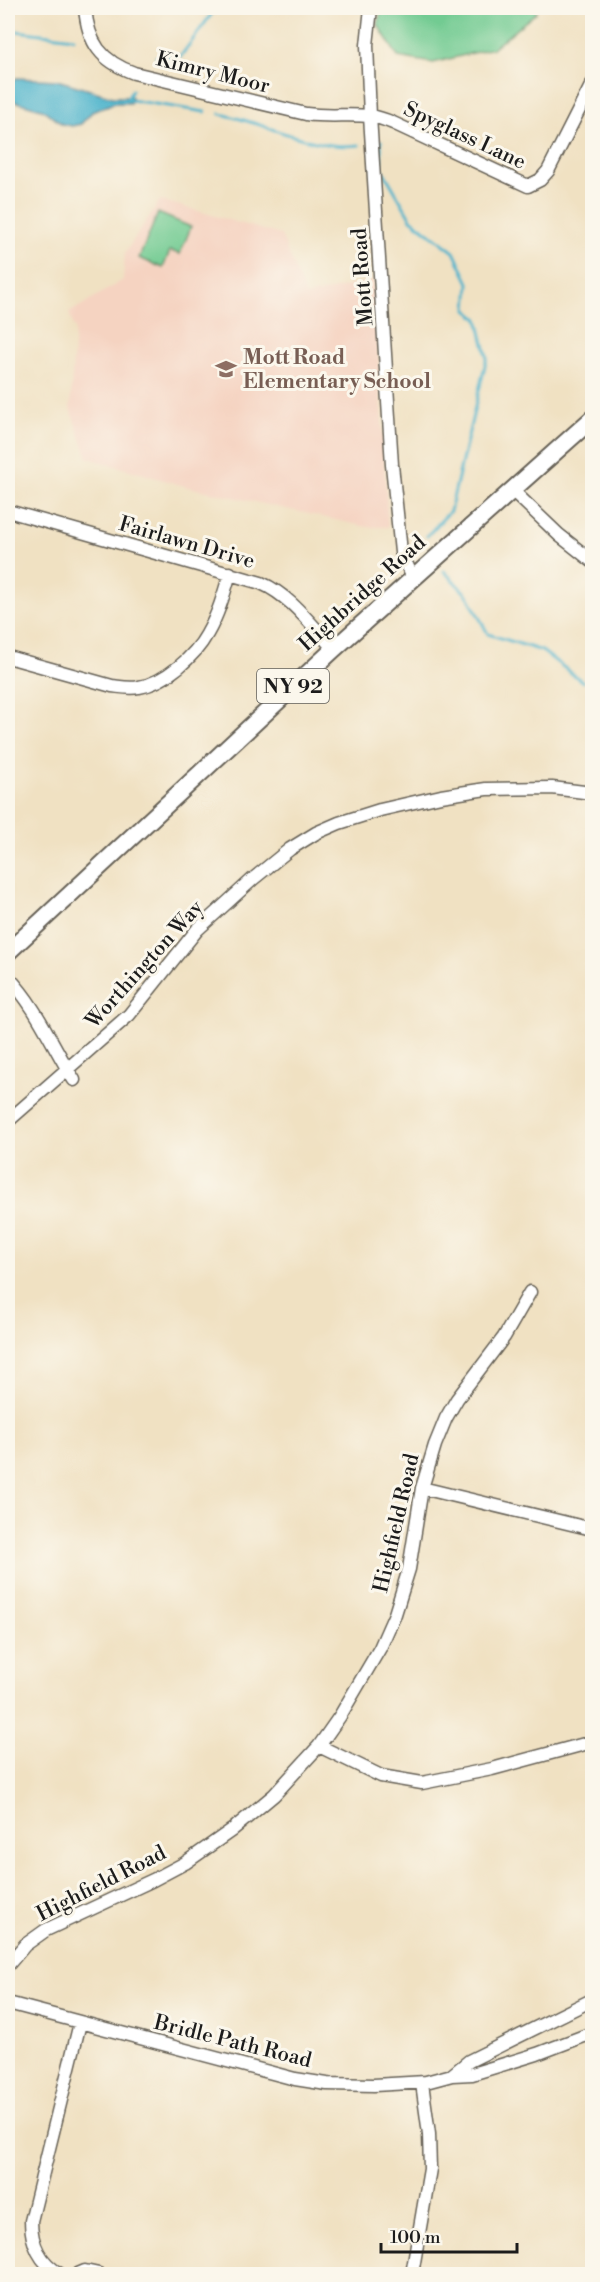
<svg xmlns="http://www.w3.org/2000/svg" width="600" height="2282" font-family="'Libre Bodoni',serif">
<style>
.built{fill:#f5d3c1}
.green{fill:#72cb92;stroke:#477457;stroke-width:1.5}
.water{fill:#4eb4cc;stroke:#356874;stroke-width:1.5}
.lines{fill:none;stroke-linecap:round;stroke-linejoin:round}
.stream{stroke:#4eb4cc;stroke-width:3}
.minor-casing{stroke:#666156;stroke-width:15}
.highway-casing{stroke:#666156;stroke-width:20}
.minor{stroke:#fff;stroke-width:12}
.highway{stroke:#fff;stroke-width:16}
.labels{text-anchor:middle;stroke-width:6;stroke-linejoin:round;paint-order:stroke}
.shield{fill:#fbf7ec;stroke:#5f5e5a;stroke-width:1.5}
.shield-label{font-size:20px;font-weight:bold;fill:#1c1c1c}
.street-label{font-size:21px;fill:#1c1c1c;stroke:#fbf7ec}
.education-label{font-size:21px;font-weight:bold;fill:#785e54;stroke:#fbf7ec;text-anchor:start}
</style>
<rect width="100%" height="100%" fill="#fbf7ec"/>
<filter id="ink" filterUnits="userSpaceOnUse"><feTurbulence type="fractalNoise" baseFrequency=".0167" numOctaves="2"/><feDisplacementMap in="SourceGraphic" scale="12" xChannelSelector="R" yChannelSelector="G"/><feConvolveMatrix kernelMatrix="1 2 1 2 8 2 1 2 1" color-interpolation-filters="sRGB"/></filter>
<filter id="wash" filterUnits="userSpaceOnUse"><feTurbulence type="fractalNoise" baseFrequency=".008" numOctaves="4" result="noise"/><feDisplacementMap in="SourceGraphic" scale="24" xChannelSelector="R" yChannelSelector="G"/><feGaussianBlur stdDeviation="1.35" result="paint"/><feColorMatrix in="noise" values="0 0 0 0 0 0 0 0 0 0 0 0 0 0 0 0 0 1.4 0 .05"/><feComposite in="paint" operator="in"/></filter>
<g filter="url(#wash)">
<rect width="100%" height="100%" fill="#f0e1c2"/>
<path class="built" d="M160,200L281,235L306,296L374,280L388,527H367L188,487L88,458L70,409L75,329L69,313L123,280L125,253Z"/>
<path class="green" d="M381,8H538L536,13L493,48L433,63L398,57L378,25Z
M158,213L191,227L180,254L170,251L163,268L139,258Z"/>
<path class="water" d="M16,78L57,80L113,97H132L130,103H114L92,112L81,124L72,126L62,124L42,109L13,101L9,96V86Z"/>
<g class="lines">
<path class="stream" d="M8,30L74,38
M156,57L181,56L213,12L249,8
M128,98L132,90
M130,100L205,112
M220,114C264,122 314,151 359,145
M379,142L381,141V167L411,219L454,252L469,283L467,310L478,319L487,357L450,511L427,536
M444,571L468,596L488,634L542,651L583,682"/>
</g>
</g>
<g filter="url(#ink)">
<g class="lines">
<defs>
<path id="minor" d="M85,8C88,43 101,61 134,73L306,114C327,117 348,114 370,116C377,117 386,120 393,123L528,186L540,180L548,171L592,84
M371,8L367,45L370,116L392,465L401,552L413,578
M512,490L559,535L592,561
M8,511L261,583C291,596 312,626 334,649
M8,657L112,686C121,687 130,689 139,687C165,683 195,656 207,634C218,615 224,594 230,573
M8,977C37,1007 52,1045 74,1080
M8,1121L129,1015L197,930L253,879L290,849L316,833L339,823L380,810L441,796L486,789L552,788L592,793
M422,1488L592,1529
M319,1746L381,1776L422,1783L492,1769L592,1742
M8,1965L25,1945L46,1930L153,1880L185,1863L232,1830L274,1795L319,1746L340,1716L380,1648L395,1614L409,1569L422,1488L435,1445L446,1418L457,1399L504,1337L530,1292
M8,2003L295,2079L327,2084L374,2085L426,2082L452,2075L472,2074L537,2054L592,2033
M452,2075L469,2061L592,2000
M60,2274C40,2263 31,2243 31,2221L80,2023
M78,2274L85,2271L99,2274
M412,2274L430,2169L429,2134L422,2083"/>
<path id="highway" d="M8,952L334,649L592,419"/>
</defs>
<use href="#minor" class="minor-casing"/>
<use href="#highway" class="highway-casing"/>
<use href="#minor" class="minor"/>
<use href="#highway" class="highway"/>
</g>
</g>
<defs>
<symbol id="school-bare" viewBox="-9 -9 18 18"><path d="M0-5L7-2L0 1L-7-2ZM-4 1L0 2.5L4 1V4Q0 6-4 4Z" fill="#8d6e63" stroke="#fbf7ec" stroke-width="2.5" paint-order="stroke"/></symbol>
</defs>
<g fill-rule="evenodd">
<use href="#school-bare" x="211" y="354" width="30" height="30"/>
</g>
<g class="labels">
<rect class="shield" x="257" y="669" width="72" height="34" rx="4.5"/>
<g class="shield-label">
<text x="293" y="693">NY 92</text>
</g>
<g class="street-label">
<text transform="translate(213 72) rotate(14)" y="7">Kimry Moor</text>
<text transform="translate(465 135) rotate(25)" y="7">Spyglass Lane</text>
<text transform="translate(362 277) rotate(-94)" y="7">Mott Road</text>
<text transform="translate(187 542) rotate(16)" y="7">Fairlawn Drive</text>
<text transform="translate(362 593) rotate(-42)" y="7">Highbridge Road</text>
<text transform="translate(144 964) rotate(-48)" y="7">Worthington Way</text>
<text transform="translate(396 1523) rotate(-77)" y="7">Highfield Road</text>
<text transform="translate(101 1883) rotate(-27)" y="7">Highfield Road</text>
<text transform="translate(233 2041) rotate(14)" y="7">Bridle Path Road</text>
</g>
<g class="education-label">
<text x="243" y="364">Mott Road<tspan x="243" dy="24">Elementary School</tspan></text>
</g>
</g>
<rect width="600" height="2282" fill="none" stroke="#fbf7ec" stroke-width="30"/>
<path d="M381 2243v9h136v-9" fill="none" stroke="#1c1c1c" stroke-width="3"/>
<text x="390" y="2243" font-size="18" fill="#1c1c1c" stroke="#fbf7ec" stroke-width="4.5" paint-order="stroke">100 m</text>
</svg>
